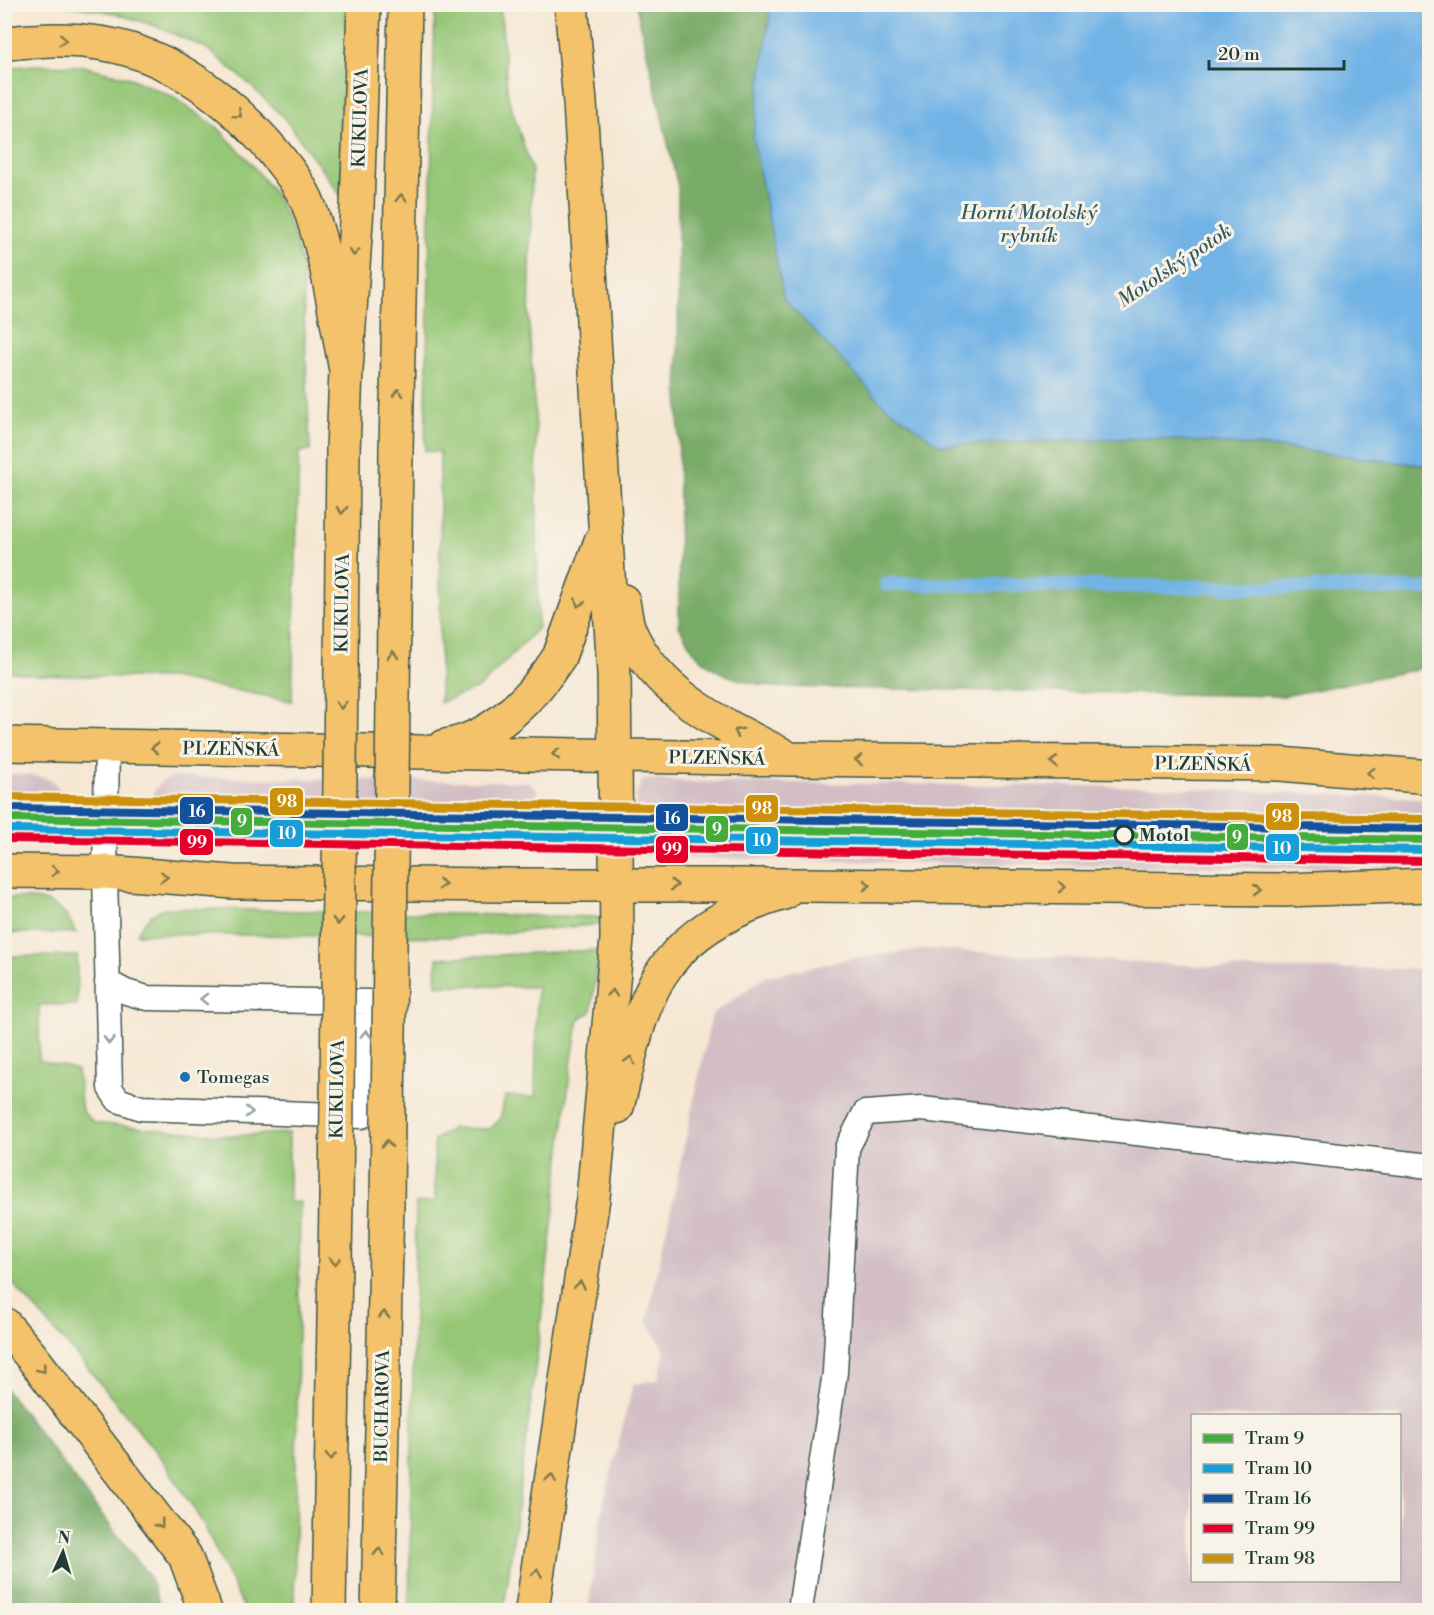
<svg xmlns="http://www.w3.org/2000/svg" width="1434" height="1615" font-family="'Libre Bodoni',serif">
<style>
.industrial{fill:#d2bec4;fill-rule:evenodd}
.green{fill:#96c777;stroke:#5a8256;stroke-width:1.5}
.forest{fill:#78ac68;stroke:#4c744e;stroke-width:1.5}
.water{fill:#72b3e6;stroke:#48788d;stroke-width:1.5}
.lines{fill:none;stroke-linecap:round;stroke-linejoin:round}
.stream{stroke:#72b3e6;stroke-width:14}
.service-casing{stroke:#3f564c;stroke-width:27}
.primary-casing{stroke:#3f564c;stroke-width:36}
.service{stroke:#fff;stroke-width:24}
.primary{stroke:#f3c26a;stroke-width:33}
.primary-bridge-casing{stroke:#3f564c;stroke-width:36;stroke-linecap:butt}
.primary-bridge{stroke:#f3c26a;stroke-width:33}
.tram-1-casing{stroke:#f7f3e8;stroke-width:12}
.tram-2-casing{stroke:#f7f3e8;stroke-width:12}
.tram-3-casing{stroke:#f7f3e8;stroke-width:12}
.tram-4-casing{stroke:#f7f3e8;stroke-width:12}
.tram-5-casing{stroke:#f7f3e8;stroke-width:12}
.tram-1{stroke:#43ac3c;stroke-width:8}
.tram-2{stroke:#179ed8;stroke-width:8}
.tram-3{stroke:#13519c;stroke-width:8}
.tram-4{stroke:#e4002b;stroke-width:8}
.tram-5{stroke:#cc910a;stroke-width:8}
.oneway{stroke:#7e794c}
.oneway2{stroke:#8f9e9a}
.stop-dot{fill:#f7f3e8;stroke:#1f3d34;stroke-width:3}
.poi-dot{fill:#1f6fb2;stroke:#f7f3e8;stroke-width:2}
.labels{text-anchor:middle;stroke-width:6;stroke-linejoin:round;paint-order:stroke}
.street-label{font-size:18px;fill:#1f3d34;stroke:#f7f3e8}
.stop-label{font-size:18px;font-weight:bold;fill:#1f3d34;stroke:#f7f3e8;text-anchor:start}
.poi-label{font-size:18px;fill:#1f3d34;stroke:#f7f3e8;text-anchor:start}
.water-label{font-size:20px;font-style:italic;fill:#345a60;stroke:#f7f3e8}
.line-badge{stroke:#f7f3e8;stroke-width:2}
.badge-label{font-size:16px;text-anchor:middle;font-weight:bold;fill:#fff}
</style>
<rect width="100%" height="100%" fill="#f7f3e8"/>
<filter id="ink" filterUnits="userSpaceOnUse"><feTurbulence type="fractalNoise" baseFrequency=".0167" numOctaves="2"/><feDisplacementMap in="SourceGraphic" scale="12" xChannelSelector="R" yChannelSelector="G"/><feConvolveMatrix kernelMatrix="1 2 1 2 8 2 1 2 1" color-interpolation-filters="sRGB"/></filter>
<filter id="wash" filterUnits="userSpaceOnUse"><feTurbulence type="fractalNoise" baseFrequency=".008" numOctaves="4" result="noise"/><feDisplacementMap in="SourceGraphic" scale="24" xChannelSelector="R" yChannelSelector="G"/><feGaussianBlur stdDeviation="1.35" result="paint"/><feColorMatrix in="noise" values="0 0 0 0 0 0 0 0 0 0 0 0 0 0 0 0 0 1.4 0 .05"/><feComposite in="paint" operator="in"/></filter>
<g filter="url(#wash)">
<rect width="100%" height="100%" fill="#f6e7d3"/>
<path class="industrial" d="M5,774L34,775L52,780L60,790V827L54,836L40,842H5Z
M174,777L529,782L537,790L535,836L528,840L168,841L158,836L153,828L154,791L162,781Z
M647,779L695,782L1155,787L1420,798L1429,805V860L1419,868H1387L1154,867L693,858L644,855L634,845V837L636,795L642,781Z
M929,949L1244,969H1429V1610H588L602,1510L633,1384L658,1380L665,1351L647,1321L712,1014L765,977L849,959ZM1192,1416H1400V1580H1192Z"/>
<path class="green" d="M64,5H346L342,197L285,119L247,82L206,48L153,25L109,12Z
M435,5H500L508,97L532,171L529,324L536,429L538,628L480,687L440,703V452L425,451Z
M35,65L83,66L130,78L171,96L217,127L249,161L276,195L293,233L302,265L310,451L299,452L292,701L171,678L37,675L5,671V68Z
M5,898C38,898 62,898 76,933H5Z
M164,908L597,917L600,918L603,924L457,937L137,934C144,920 151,914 164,908Z
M599,950L591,1012L579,1019L571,1064L537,1355L504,1610H409L416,1203L435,1202L434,1140L453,1128L489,1129L500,1120L505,1096L535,1097L537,987L436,985L437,958Z
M5,956H77V1005H39V1060L77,1070L82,1111L94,1123L229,1136L289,1133V1202H300L294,1610H245L204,1525L164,1462L86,1366L5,1275Z"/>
<path class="forest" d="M636,5H771L753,138L940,445L1148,438L1282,448L1429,466V667L1284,696L774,687C743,682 714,676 693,650C688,643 683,634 679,626L678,187Z
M4,1387L149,1576L162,1610H5Z"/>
<path class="water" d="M771,5H1429V466L1282,448L1148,438L940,445L883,404L784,299L753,138Z"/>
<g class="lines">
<path class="stream" d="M886,584L1430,589"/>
</g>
</g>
<g filter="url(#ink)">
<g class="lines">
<defs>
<path id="service" d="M107,747L105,872L110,1088L118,1100L141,1108L362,1116L368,1002L147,998L126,992L107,982
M800,1610L835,1372L847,1148L865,1113L922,1109L1430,1166"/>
<path id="primary" d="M4,43C33,41 62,38 91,42C159,49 221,92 265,142C280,159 301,184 309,206C328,258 335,315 346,370
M343,451L346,370L357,207L364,4
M396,451L405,4
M623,601C625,611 626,623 630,632C658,696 725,725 783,755
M4,744L790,759L1280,764L1430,777
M445,746C494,738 533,697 559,657L601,541
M4,871L105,872L233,882L503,885H808L1284,890L1430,885
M617,1107C629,1062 639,1001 668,964C696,927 740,906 784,893
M4,1324L32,1357L185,1556L205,1610
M329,1610L336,1202
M378,1610L387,1202
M532,1610L593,1198L617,939L614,674L580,102L571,4"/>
</defs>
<use href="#service" class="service-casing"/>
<use href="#primary" class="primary-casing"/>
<use href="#service" class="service"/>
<use href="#primary" class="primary"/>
<defs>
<path id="primary-bridge" d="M336,1202L343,451
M387,1202L396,451"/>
</defs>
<use href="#primary-bridge" class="primary-bridge-casing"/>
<use href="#primary-bridge" class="primary-bridge"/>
<defs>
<path id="tram-1" d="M4,818L1430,840"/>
<path id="tram-2" d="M4,829L1430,850"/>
<path id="tram-3" d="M4,808L1430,829"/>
<path id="tram-4" d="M4,839L1430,861"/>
<path id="tram-5" d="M4,797L1430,819"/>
</defs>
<use href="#tram-1" class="tram-1-casing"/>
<use href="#tram-2" class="tram-2-casing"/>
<use href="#tram-3" class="tram-3-casing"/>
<use href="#tram-4" class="tram-4-casing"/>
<use href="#tram-5" class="tram-5-casing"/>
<use href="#tram-1" class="tram-1"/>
<use href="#tram-2" class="tram-2"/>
<use href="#tram-3" class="tram-3"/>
<use href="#tram-4" class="tram-4"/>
<use href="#tram-5" class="tram-5"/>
</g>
<defs><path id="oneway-chevron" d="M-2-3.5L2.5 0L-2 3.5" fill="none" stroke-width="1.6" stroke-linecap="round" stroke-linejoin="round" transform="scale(1.5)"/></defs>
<g class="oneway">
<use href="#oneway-chevron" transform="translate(63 40) rotate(3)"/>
<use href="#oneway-chevron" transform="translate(238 114) rotate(40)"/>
<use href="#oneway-chevron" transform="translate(401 198) rotate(-89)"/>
<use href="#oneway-chevron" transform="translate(354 252) rotate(94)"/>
<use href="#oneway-chevron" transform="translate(398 393) rotate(-89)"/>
<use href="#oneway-chevron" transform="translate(342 510) rotate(91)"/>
<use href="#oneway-chevron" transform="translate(579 603) rotate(110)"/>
<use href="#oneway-chevron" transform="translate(393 655) rotate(-89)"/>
<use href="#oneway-chevron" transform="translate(341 705) rotate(91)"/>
<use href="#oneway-chevron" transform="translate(738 732) rotate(-152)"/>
<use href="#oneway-chevron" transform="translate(155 748) rotate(-179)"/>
<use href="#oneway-chevron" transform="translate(556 754) rotate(-180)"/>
<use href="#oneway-chevron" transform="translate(859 760) rotate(-179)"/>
<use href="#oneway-chevron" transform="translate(1054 762) rotate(-179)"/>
<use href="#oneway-chevron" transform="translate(1371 773) rotate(-175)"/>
<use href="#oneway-chevron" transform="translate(55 871) rotate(1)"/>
<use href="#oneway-chevron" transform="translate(164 877) rotate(4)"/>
<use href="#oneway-chevron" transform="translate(442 884) rotate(1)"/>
<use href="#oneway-chevron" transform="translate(674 885)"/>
<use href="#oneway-chevron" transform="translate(867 885) rotate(1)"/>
<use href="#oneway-chevron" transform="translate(1062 887) rotate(1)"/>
<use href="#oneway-chevron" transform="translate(1257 890) rotate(1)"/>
<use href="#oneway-chevron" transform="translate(338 921) rotate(91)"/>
<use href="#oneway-chevron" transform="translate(612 993) rotate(-85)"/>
<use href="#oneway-chevron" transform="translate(630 1060) rotate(-75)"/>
<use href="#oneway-chevron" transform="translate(387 1144) rotate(-89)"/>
<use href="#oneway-chevron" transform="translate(335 1261) rotate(91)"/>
<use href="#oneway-chevron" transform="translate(580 1285) rotate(-81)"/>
<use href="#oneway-chevron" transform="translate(384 1315) rotate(-89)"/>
<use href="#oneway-chevron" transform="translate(42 1369) rotate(52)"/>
<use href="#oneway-chevron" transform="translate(331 1456) rotate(91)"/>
<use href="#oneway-chevron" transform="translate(551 1478) rotate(-81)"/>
<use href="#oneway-chevron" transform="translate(160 1524) rotate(52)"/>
<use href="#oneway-chevron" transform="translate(379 1552) rotate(-89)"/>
<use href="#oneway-chevron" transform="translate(537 1573) rotate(-82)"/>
</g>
<g class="oneway2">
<use href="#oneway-chevron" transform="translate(204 999) rotate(-179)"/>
<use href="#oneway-chevron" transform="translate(366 1034) rotate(-87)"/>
<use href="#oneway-chevron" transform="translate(109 1040) rotate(89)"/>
<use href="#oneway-chevron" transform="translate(249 1112) rotate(2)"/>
</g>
</g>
<circle class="stop-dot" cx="1124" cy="835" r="9"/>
<circle class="poi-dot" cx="185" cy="1077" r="6"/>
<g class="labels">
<g class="street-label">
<text transform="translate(360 118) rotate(-88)" y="6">KUKULOVA</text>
<text transform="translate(342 603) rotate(-89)" y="6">KUKULOVA</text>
<text transform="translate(231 749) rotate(1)" y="6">PLZEŇSKÁ</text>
<text transform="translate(717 758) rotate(1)" y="6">PLZEŇSKÁ</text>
<text transform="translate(1203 764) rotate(1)" y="6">PLZEŇSKÁ</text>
<text transform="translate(337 1089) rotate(-89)" y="6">KUKULOVA</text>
<text transform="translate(382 1406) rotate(-89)" y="6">BUCHAROVA</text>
</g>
<g class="stop-label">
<text x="1139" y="841">Motol</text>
</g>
<g class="poi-label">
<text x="197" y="1083">Tomegas</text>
</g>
<g class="water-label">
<text x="1029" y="219">Horní Motolský<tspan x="1029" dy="23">rybník</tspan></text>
<text transform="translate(1174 265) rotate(-34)" y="7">Motolský potok</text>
</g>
</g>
<g class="line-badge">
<rect x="269" y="787" width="35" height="29" rx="6" fill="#cc910a"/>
<rect x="745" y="794" width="34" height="29" rx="6" fill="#cc910a"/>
<rect x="179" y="796" width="35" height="29" rx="6" fill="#13519c"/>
<rect x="1265" y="802" width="35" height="29" rx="6" fill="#cc910a"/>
<rect x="655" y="803" width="34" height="29" rx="6" fill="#13519c"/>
<rect x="230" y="807" width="23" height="29" rx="6" fill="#43ac3c"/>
<rect x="705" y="815" width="24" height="28" rx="6" fill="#43ac3c"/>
<rect x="269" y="819" width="35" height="29" rx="6" fill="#179ed8"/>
<rect x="1226" y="823" width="23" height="28" rx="6" fill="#43ac3c"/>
<rect x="745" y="826" width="34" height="29" rx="6" fill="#179ed8"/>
<rect x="179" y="828" width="35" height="28" rx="6" fill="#e4002b"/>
<rect x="1265" y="833" width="35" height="29" rx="6" fill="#179ed8"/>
<rect x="655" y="835" width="34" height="29" rx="6" fill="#e4002b"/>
</g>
<g class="badge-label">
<text x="287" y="807">98</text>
<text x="762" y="814">98</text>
<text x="197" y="817">16</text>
<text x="1282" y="822">98</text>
<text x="672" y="824">16</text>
<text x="242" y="827">9</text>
<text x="717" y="835">9</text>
<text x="287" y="839">10</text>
<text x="1237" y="843">9</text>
<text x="762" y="846">10</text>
<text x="197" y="848">99</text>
<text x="1282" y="854">10</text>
<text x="672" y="855">99</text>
</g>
<rect width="1434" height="1615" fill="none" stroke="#f7f3e8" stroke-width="24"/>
<rect x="1191" y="1414" width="210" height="168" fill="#f7f3e8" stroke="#a1aaa0" stroke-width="1.5"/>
<rect x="1203" y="1434" width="30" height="9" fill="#43ac3c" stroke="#a1aaa0" stroke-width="1.5"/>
<text x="1245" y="1444" font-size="18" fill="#1f3d34">Tram 9</text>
<rect x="1203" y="1464" width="30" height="9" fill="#179ed8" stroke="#a1aaa0" stroke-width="1.5"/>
<text x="1245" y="1474" font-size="18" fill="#1f3d34">Tram 10</text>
<rect x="1203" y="1494" width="30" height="9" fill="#13519c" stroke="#a1aaa0" stroke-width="1.5"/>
<text x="1245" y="1504" font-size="18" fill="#1f3d34">Tram 16</text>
<rect x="1203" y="1524" width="30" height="9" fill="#e4002b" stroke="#a1aaa0" stroke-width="1.5"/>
<text x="1245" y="1534" font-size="18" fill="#1f3d34">Tram 99</text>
<rect x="1203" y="1554" width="30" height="9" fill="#cc910a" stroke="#a1aaa0" stroke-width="1.5"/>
<text x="1245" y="1564" font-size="18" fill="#1f3d34">Tram 98</text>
<g transform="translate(63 1552) rotate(4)" stroke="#f7f3e8" stroke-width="4.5" paint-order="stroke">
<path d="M0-4.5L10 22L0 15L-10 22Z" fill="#1f3d34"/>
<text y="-9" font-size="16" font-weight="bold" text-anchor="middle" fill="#1f3d34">N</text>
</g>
<path d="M1209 60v9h135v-9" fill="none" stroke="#1f3d34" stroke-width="3"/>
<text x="1218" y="60" font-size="18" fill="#1f3d34" stroke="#f7f3e8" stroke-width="4.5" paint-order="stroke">20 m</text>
</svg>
